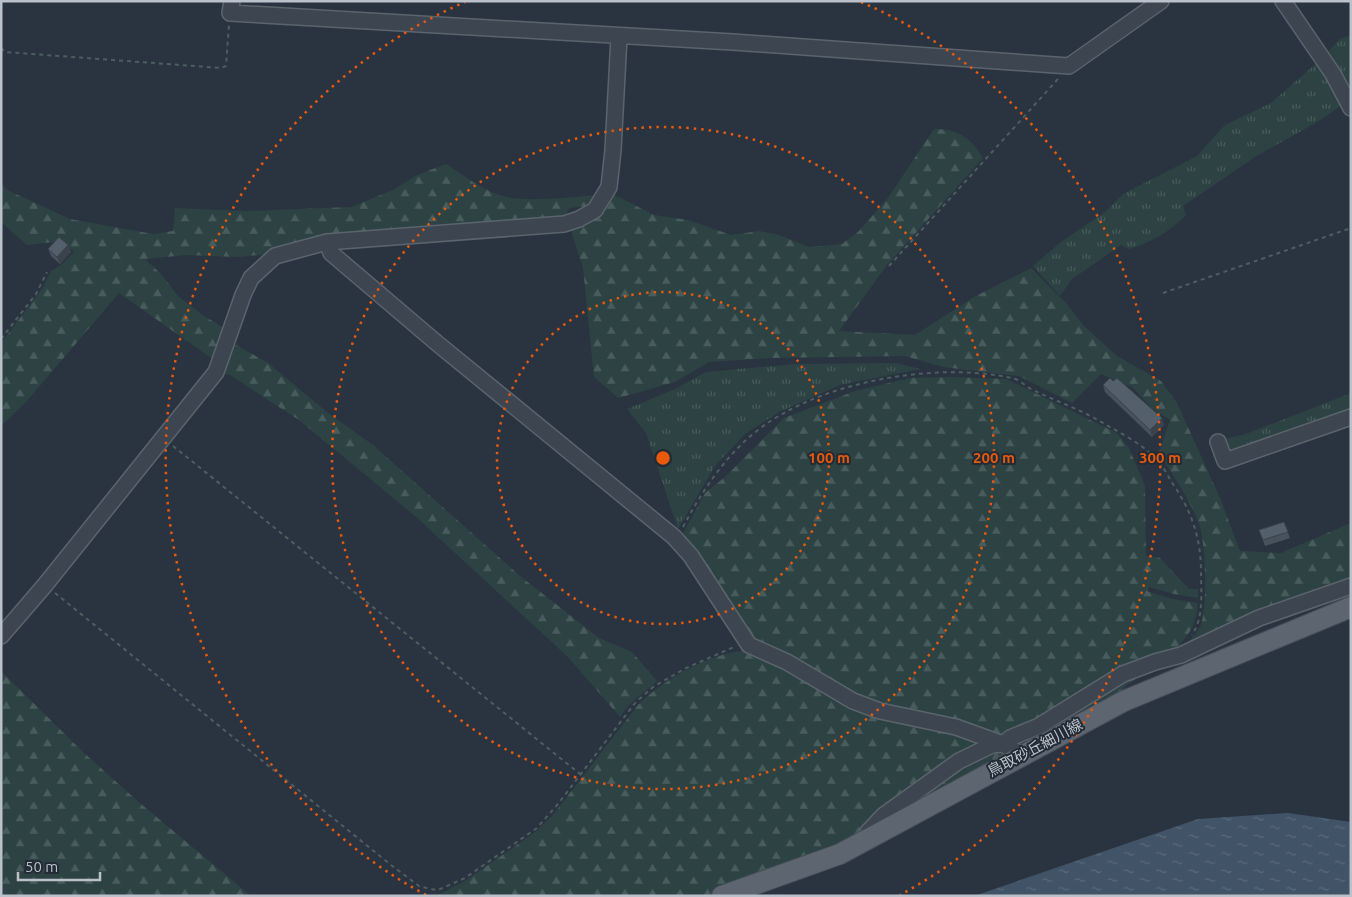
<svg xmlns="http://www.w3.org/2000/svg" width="1352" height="897" font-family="Ubuntu,'Noto Sans JP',sans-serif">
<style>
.grass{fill:url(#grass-tufts)}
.forest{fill:url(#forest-firs)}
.water{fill:url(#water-ripples)}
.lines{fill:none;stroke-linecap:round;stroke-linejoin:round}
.minor-casing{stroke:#5b646d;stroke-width:18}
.major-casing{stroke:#474f59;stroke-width:22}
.path{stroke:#4c5e60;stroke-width:2;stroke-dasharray:4 4;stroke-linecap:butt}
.minor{stroke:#3d4650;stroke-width:15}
.major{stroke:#5c6570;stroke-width:20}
.wall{fill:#47525c}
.shaded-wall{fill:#3a424b}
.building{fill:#535f6b;stroke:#3a424b}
.ring{fill:none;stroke:#e8590c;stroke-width:2.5;stroke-dasharray:2.5 5}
.labels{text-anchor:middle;stroke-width:4;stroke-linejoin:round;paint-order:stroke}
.street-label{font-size:15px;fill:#bac1ca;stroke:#222b36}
.centre{fill:#e8590c;stroke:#222b36;stroke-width:2.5}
.ring-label{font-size:15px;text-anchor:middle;font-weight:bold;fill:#e8590c;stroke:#222b36;stroke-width:4;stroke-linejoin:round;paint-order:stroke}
</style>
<defs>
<pattern id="grass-tufts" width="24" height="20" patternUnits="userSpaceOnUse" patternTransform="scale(1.25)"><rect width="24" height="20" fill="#2d4242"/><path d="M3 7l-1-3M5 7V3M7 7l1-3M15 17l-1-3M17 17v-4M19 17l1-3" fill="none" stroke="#495c5c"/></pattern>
<pattern id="forest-firs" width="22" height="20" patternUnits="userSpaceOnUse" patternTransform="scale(1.25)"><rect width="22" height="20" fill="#2d4242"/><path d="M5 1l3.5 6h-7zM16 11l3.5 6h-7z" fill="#495c5c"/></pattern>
<pattern id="water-ripples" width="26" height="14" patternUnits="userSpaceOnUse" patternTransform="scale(1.25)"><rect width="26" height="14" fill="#415367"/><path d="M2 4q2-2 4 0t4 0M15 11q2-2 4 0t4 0" fill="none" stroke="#5a6a7b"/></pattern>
</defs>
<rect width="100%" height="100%" fill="#2a3440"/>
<path class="grass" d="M1351,35V99L1325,55L1340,39Z
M1320,60L1345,103L1317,122L1255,157L1183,206L1186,215C1169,232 1152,242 1129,249L1121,245L1072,279L1060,296L1033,266L1061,242L1105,212L1123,194L1197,156L1225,125L1271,103Z
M896,363L920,369L840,385L779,412L745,434L715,466L678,529L646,433L627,409L675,389L706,372L795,364Z
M1351,393V413L1229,455L1224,439L1246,434Z"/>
<path class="forest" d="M934,129C958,129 970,137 983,158L887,265L839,331L915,335L974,297L1031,268L1066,303L1084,326L1117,356L1161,381L1177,403L1220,498L1240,551L1281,553L1351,523V583L1178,654C1185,645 1194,637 1200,627C1208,610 1206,542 1199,524C1190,499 1173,476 1159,453L1170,420L1153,409L1132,387L1101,374L1072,403L1019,376L943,367L905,356L769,358L709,362L675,382L618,398L594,377L583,268L570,227L603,210L613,194L654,215L688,220L731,235L759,231L779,235L809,247L842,244L858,232L888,198Z
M446,164C465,176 484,192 507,197C529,202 574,197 599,195L587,206L569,208L565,218L308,239L292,244L271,254L237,257L186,255L145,259L161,274L178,296L204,316L224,328L214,360L119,293L26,402L1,426V343L42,289L51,271L61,265L74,252L62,241L27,245L1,222V183L7,190L70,219L153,234L173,231L175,208L246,211L351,207L393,190L417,175Z
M231,342L268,363L328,413L373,445L520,576L599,638L632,652L657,681L628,706L620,717L568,657L415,516L299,420L230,375L219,373L225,362L230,358L229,351Z
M953,377L1006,379L1117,433L1129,448L1145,486L1146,556L1160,558L1189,589H1198V598L1174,594L1149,587L1147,591L1172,599L1198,603C1196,628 1187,639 1168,655L1005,738L863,703L753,641L680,539L705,493L725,477L784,418L855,391L910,378Z
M746,650L816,683L990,743L864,833L823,853L706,896H436L465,881L534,833L553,815L638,705C666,678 706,655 746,650Z
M1,671L84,753L141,804L251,896H1Z
M1149,671L1129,683L1112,701L1022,746L1009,740L1100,690Z
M995,745L1007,754L877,824Z"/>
<path class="water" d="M1288,813L1351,822V896H974L1198,819Z"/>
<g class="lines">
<defs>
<path id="minor" d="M232,1L230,13L733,42L1069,66L1161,1
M1283,1L1333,74L1351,108
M619,37L613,150L609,187L595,210L579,219L564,224L327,242L331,253L438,344L674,537L691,556L749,645L787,662L853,701L880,711L956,727L1003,744L1022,755
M1218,442L1225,461L1351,417
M1,636L45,585L216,372L243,295L251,278L275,256L327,242
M868,832L884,815L959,761L992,745L1003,744L1010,738L1039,726L1123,674L1155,662L1181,655L1259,618L1351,586"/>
<path id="major" d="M722,896L840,854L1124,701L1351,607"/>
</defs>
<use href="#minor" class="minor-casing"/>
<use href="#major" class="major-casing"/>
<path class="path" d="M1,48L5,52L221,68L226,66L229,25
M889,266L1058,79
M1163,293L1351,228
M1,339L36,294L47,272
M173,446L580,774
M683,527C701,493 723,459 753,434C815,382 934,361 1012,378C1019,379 1025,386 1031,389C1055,401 1080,409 1103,423C1120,433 1139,442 1153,456C1161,463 1166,472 1171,481C1191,510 1201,537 1201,572C1201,593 1204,617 1192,635
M55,593L391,865L419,886L430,889L438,890L465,878L537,828L558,804L635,703L653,687L686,668L734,647"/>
<use href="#minor" class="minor"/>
<use href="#major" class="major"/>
</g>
<path class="wall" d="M68,245L71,252L60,264L51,256L48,249Z
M1113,381L1162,418L1164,425L1152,437L1105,392L1103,385Z
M1284,522L1290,538L1265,546L1259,530Z"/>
<path class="shaded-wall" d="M68,245L71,252L60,264L57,257Z
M1162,418L1164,425L1152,437L1150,430Z"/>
<path class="building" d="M59,237L68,245L57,257L48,249Z
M1110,378L1113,381L1117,378L1162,418L1150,430L1103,385Z
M1284,522L1288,532L1263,540L1259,530Z"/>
<g class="ring">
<circle cx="663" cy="458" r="166"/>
<circle cx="663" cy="458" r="331"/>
<path d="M426 895A497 497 0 0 1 465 2M861 2A497 497 0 0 1 900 895"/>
</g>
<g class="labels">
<g class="street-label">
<text transform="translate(1035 748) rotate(-28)" y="5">鳥取砂丘細川線</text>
</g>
</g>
<circle cx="663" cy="458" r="8" class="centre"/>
<g class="ring-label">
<text x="829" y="463">100 m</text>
<text x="994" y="463">200 m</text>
<text x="1160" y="463">300 m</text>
</g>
<rect width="1352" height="897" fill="none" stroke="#bac1ca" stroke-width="5"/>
<path d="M18 872v8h82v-8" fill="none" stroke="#bac1ca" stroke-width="2.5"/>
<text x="25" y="872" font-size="15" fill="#bac1ca" stroke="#222b36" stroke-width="4" paint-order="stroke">50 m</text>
</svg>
